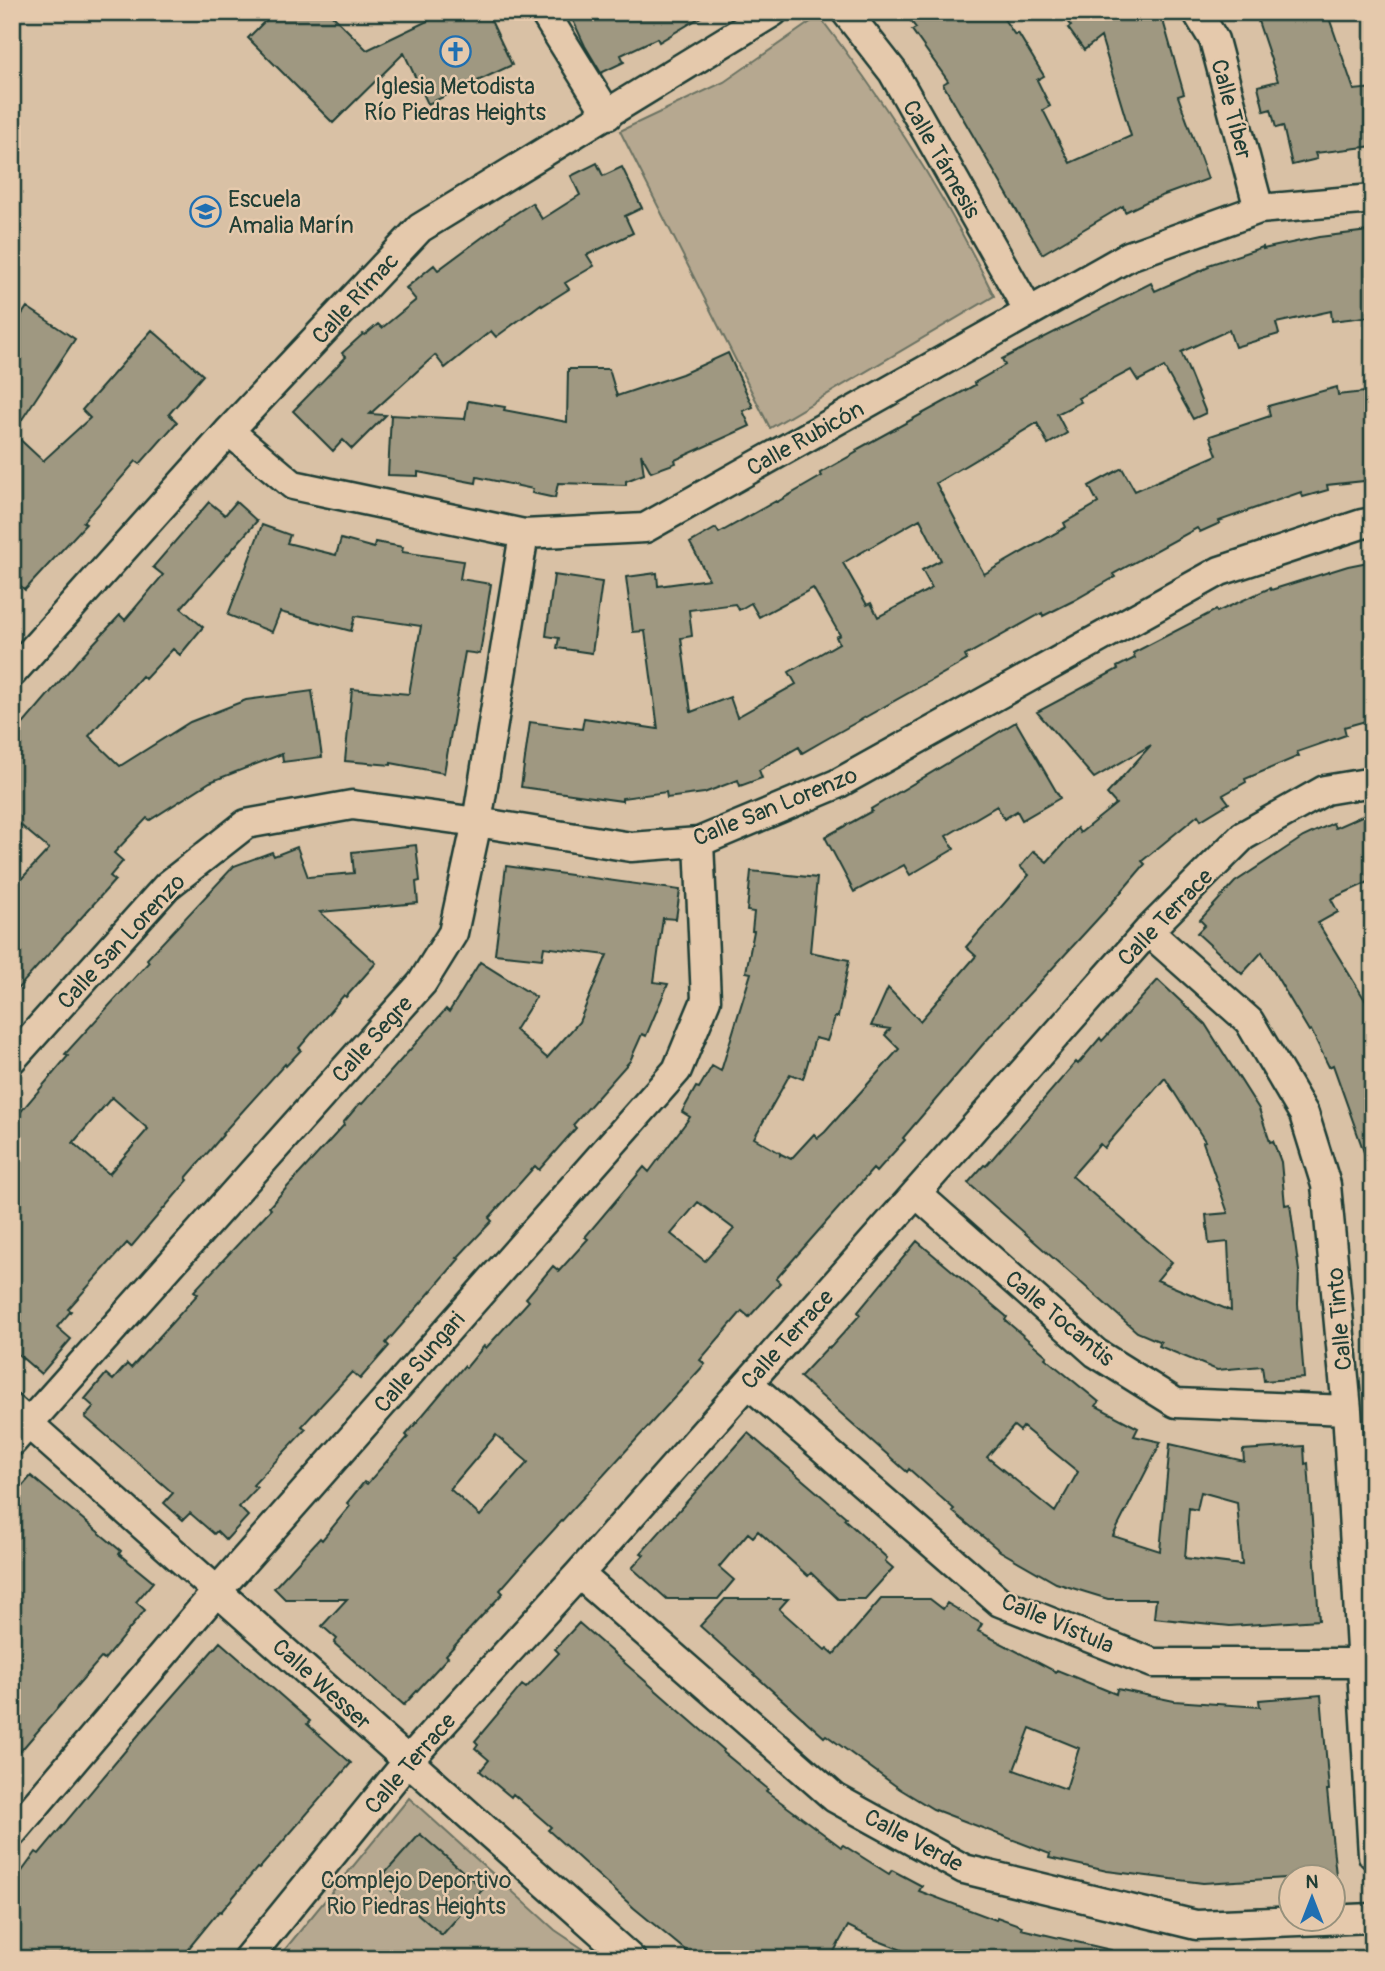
<svg xmlns="http://www.w3.org/2000/svg" width="1385" height="1971" font-family="Pangolin,sans-serif">
<style>
.green{fill:#b6a890;stroke:#6a7262;stroke-width:2}
.building{fill:#9f9881;stroke:#1f3d34;stroke-width:2;fill-rule:evenodd}
.lines{fill:none;stroke-linecap:round;stroke-linejoin:round}
.minor-casing{stroke:#1f3d34;stroke-width:33}
.minor{stroke:#e5c9ac;stroke-width:28}
.labels{text-anchor:middle;stroke-width:5;stroke-linejoin:round;paint-order:stroke}
.poi-label{font-size:23px;fill:#1f3d34;stroke:#e5c9ac}
.street-label{font-size:23px;fill:#1f3d34;stroke:#e5c9ac}
.park-label{font-size:23px;fill:#274239;stroke:#e5c9ac}
</style>
<rect width="100%" height="100%" fill="#d9c1a5"/>
<filter id="ink" filterUnits="userSpaceOnUse"><feTurbulence type="fractalNoise" baseFrequency=".0143" numOctaves="2"/><feDisplacementMap in="SourceGraphic" scale="14" xChannelSelector="R" yChannelSelector="G"/><feConvolveMatrix kernelMatrix="1 2 1 2 8 2 1 2 1" color-interpolation-filters="sRGB"/></filter>
<g filter="url(#ink)">
<path class="green" d="M819,16C886,103 946,197 994,296L770,428L620,131L724,82Z
M409,1798L555,1930L598,1959H277Z"/>
<path class="building" d="M274,12H329L367,50L446,12H487L512,65L428,104L404,53L333,123L248,38Z
M569,12H709L659,42L657,38L621,55L624,62L601,73L585,46Z
M904,12H999L1015,35L1018,33L1044,76L1037,80L1050,106L1043,110L1070,163L1131,136L1101,37L1084,50L1068,28L1071,26L1059,12H1156L1164,24L1184,94L1178,96L1208,179L1148,201L1125,212L1123,206L1042,254L943,84L948,81L912,30L916,28Z
M1255,12H1327L1354,90L1373,88V146L1315,153L1317,159L1292,165L1283,126L1276,128L1271,109L1264,111L1258,86L1278,81Z
M597,163L603,176L622,167L642,208L625,216L633,233L587,255L594,266L565,283L569,289L542,306L541,304L496,337L491,331L445,368L435,355L370,414L386,415L352,449L343,440L333,451L293,411L346,357L342,353L363,334L365,335L378,324L382,328L416,300L406,288L434,265L438,270L507,219L532,203L542,219L580,195L571,176Z
M1369,231V237H1373V316L1332,321L1331,311L1276,323L1279,334L1235,347L1229,330L1181,352L1206,413L1193,419L1164,367L1138,381L1131,370L1078,398L1081,402L1057,414L1067,433L1048,444L1037,423L936,483L984,574L1066,527L1064,523L1098,503L1089,486L1122,468L1135,491L1217,455L1210,436L1270,416L1268,406L1337,387L1338,395L1373,391V480L1327,485L1328,490L1303,497L1301,492L1219,521L1220,523L1200,532L1197,528L1113,574L1115,577L1073,601L1043,616L1042,613L965,656L967,660L823,741L802,753L799,747L759,770L762,778L740,786L738,780L704,793L667,798L666,792L622,798V801L521,787L530,722L582,729L584,718L658,729L645,631L633,632L626,577L657,573L658,586L709,579L690,543L716,528L719,533L776,501L777,502L822,476L820,473L857,452L856,450L975,385L974,383L1005,365L1002,359L1151,283L1155,291L1209,267L1208,265L1263,247V249L1319,237ZM920,519L941,560L922,570L932,588L878,617L871,603L867,605L843,563ZM813,588L840,635L836,637L839,643L789,672L796,684L737,717L730,697L691,712L681,638L692,636L689,610L735,604L739,610L751,603L759,617Z
M27,307L75,339L13,433L43,461L90,418L82,410L152,330L203,375L169,414L177,422L140,464L136,461L83,522L86,524L25,590L12,578V329Z
M728,353L753,407L743,411L750,426L675,460L676,463L651,472L641,454L644,474L626,481V485L558,483L555,498L532,493L533,489L477,477L476,483L418,472V476L388,475L391,415L465,419L468,401L505,407L504,410L567,422L568,369H609L617,396L682,374Z
M209,502L225,515L236,502L257,521L181,608L203,627L180,655L173,649L145,679L142,676L89,736L120,766L190,722L246,700L312,691L322,757L283,762L282,754L210,782L150,820L147,818L114,853L123,861L110,876L115,880L12,995V889L49,849L12,818V737L78,660L120,615L125,620L163,575L153,567Z
M262,525L290,535L287,543L336,555L341,539L374,548L375,542L403,547L402,552L463,561L460,579L491,584L480,654L465,652L444,773L391,763V765L345,761L352,689L409,694L421,626L355,616L351,631L280,612L272,632L228,615Z
M1373,561V719L1344,727L1346,735L1297,752L1299,756L1245,779L1246,782L1223,795L1229,803L1201,820L1198,815L1142,861L1145,864L1104,912L984,1043L903,1138L905,1140L876,1172L873,1169L776,1279L780,1283L749,1317L742,1311L700,1360L705,1364L528,1558L500,1590L503,1593L446,1655L448,1657L404,1705L334,1643L337,1639L322,1626L347,1599H285L274,1588L320,1538L322,1540L350,1506L347,1503L364,1482L367,1484L408,1437L406,1435L464,1366L466,1368L484,1346L486,1348L529,1301L526,1298L553,1266L559,1271L588,1239L585,1237L644,1167L649,1172L690,1117L682,1112L696,1087L699,1088L712,1066L721,1071L751,973L746,972L754,931H752L754,912L747,911L751,871L817,878L810,952L849,960L838,1017H835L827,1041L815,1038L803,1079L790,1074L754,1138L780,1153V1155L781,1154L791,1159L814,1134L818,1138L825,1132L899,1049L885,1035L890,1029L871,1026L888,988L920,1021L976,956L966,947L1029,875L1020,867L1034,851L1047,862L1077,828L1080,833L1116,804L1107,794L1151,745L1094,778L1037,712L1118,669L1117,667L1135,658L1133,653L1216,610L1217,612L1270,588L1271,590L1348,566ZM698,1202L734,1229L705,1261L671,1234ZM496,1435L528,1462L480,1516L450,1489Z
M554,575L602,582L592,653L557,648L559,638L546,636Z
M1016,722L1060,798L1022,820L1017,811L1004,819L997,806L946,836L954,849L910,875L904,865L854,892L825,837L872,811L871,809Z
M1373,811V880L1331,899L1338,912L1318,923L1373,1013V1169H1370L1333,1065L1329,1067L1311,1030L1309,1031L1262,952L1242,974L1197,933L1205,925L1200,920L1235,882L1303,837L1333,823L1335,828Z
M416,845L420,881L416,882L418,903L320,912L376,963L346,997L344,995L299,1048L301,1050L286,1066L285,1064L222,1134L223,1135L186,1178L188,1180L131,1247L127,1243L68,1309L71,1311L57,1327L71,1339L41,1374L12,1349V1122L68,1056L65,1054L149,962L147,959L234,866L272,852L274,856L297,847L308,877L354,873L352,852ZM112,1097L148,1129L109,1174L73,1143Z
M506,866L680,890L676,919L663,918L654,982L668,984L646,1036L642,1034L630,1061L573,1125L576,1128L539,1170L535,1166L489,1218L492,1221L457,1258L459,1259L386,1343L389,1346L360,1379L352,1372L302,1426L306,1429L253,1485L257,1488L239,1507L248,1516L226,1540L217,1531L214,1534L190,1513L183,1520L164,1503L173,1493L85,1417L94,1407L85,1399L106,1374L113,1380L127,1364L131,1368L198,1294L194,1291L271,1209L269,1207L344,1125L343,1123L360,1103L362,1104L446,1009L449,1012L480,962L536,997L515,1030L547,1058L579,1022L607,955L544,947L542,959L495,954Z
M1158,980L1205,1024L1259,1109L1270,1142L1273,1141L1281,1162L1285,1205L1290,1204L1299,1271L1298,1304L1304,1378L1264,1381L1262,1366L1217,1370L1159,1346L1161,1342L1137,1332L968,1183L984,1165L986,1166L1076,1062L1078,1064L1100,1038L1102,1041ZM1165,1078L1205,1141L1203,1142L1228,1213L1206,1215L1209,1244L1228,1242L1231,1311L1157,1280L1172,1262L1072,1176L1100,1144L1104,1148Z
M917,1241L1007,1317L1005,1320L1047,1356L1045,1358L1099,1402L1096,1406L1138,1428L1134,1436L1161,1442L1113,1536L1160,1551L1170,1444L1244,1461L1243,1450L1304,1446L1305,1464L1308,1463L1319,1620L1230,1626L1154,1618L1156,1599H1108L1056,1583L1000,1551L952,1511L954,1509L909,1469L907,1472L800,1377L828,1347L830,1348L860,1315L858,1312ZM1014,1426L1020,1431L1023,1427L1078,1472L1055,1512L987,1457ZM1201,1492L1237,1502L1242,1565L1185,1558L1189,1508L1197,1510Z
M748,1433L846,1517L844,1519L887,1558L885,1561L893,1568L865,1599H838L811,1573L808,1576L758,1531L753,1537L748,1533L719,1567L734,1580L718,1599H667L632,1568L644,1555L641,1553Z
M31,1476L121,1551L119,1554L153,1582L136,1602L145,1610L104,1660L101,1658L74,1689L12,1761V1498Z
M725,1599H788L779,1609L825,1650L827,1648L834,1654L881,1599H930L943,1609L947,1603L982,1624L978,1631L1056,1672L1057,1670L1116,1694L1117,1689L1174,1701L1260,1707L1259,1700L1321,1695L1329,1790H1327L1336,1875L1203,1883L1107,1871L1049,1858L1050,1854L933,1809L900,1789L826,1735L824,1737L700,1626ZM1030,1728L1079,1748L1066,1789L1014,1770Z
M579,1623L724,1750L723,1752L768,1789L766,1791L841,1847L843,1845L889,1874L892,1870L922,1886L919,1891L996,1920L997,1917L1022,1926L1021,1929L1111,1950L1110,1959H925L876,1940L848,1926L830,1959H696L634,1908L548,1830L551,1827L513,1794L511,1797L480,1771L489,1760L475,1748L478,1744L475,1741L522,1685L526,1688L559,1653L555,1649Z
M220,1642L310,1721L307,1724L351,1763L259,1869L257,1868L221,1912L219,1911L180,1959H12V1885L36,1852L39,1854L141,1732Z
M420,1834L483,1889L442,1935L379,1880Z"/>
<g class="lines">
<defs>
<path id="minor" d="M544,12L608,115
M846,12L893,72L1029,312
M1197,12L1214,40L1259,209
M229,431L293,485L524,534L645,528L1129,256L1259,209L1373,199
M12,673L229,431L420,228L773,12
M1148,931L1249,1021L1304,1114L1326,1185L1347,1410L1373,1855
M12,1059L167,886L246,824L352,805L477,822L631,847L699,842L837,784L1220,571L1362,524L1373,522
M916,1193L1096,1353L1176,1403L1347,1410
M748,1383L1000,1602L1153,1663H1361
M12,1409L631,1959
M12,1442L422,983L453,933L477,822L524,534
M579,1574L835,1798L964,1869L1196,1925L1373,1918
M12,1833L217,1591L677,1070L706,1000L699,842
M247,1959L408,1761L579,1574L1148,931L1243,836L1325,790L1373,782"/>
</defs>
<use href="#minor" class="minor-casing"/>
<use href="#minor" class="minor"/>
</g>
</g>
<defs>
<symbol id="church-ring" viewBox="-11 -11 22 22"><circle r="9.5" fill="#e5c9ac" stroke="#1f6fb2" stroke-width="1.5"/><path d="M-1.2-6h2.4v3.5h3.3v2.4h-3.3V6h-2.4V-.1h-3.3v-2.4h3.3Z" fill="#1f6fb2"/></symbol>
<symbol id="school-ring" viewBox="-11 -11 22 22"><circle r="9.5" fill="#e5c9ac" stroke="#1f6fb2" stroke-width="1.5"/><path d="M0-5L7-2L0 1L-7-2ZM-4 1L0 2.5L4 1V4Q0 6-4 4Z" fill="#1f6fb2"/></symbol>
</defs>
<g fill-rule="evenodd">
<use href="#church-ring" x="438" y="34" width="35" height="35"/>
<use href="#school-ring" x="188" y="194" width="35" height="35"/>
</g>
<g class="labels">
<g class="poi-label">
<text x="455" y="94">Iglesia Metodista<tspan x="455" dy="26">Río Piedras Heights</tspan></text>
<text x="228" y="207" text-anchor="start">Escuela<tspan x="228" dy="26">Amalia Marín</tspan></text>
</g>
<g class="street-label">
<text transform="translate(1232 109) rotate(75)" y="8">Calle Tíber</text>
<text transform="translate(942 159) rotate(60)" y="8">Calle Támesis</text>
<text transform="translate(355 298) rotate(-47)" y="8">Calle Rímac</text>
<text transform="translate(805 438) rotate(-29)" y="8">Calle Rubicón</text>
<text transform="translate(775 806) rotate(-22)" y="8">Calle San Lorenzo</text>
<text transform="translate(1165 917) rotate(-46)" y="8">Calle Terrace</text>
<text transform="translate(121 941) rotate(-47)" y="8">Calle San Lorenzo</text>
<text transform="translate(372 1039) rotate(-48)" y="8">Calle Segre</text>
<text transform="translate(1060 1318) rotate(40)" y="8">Calle Tocantis</text>
<text transform="translate(1339 1319) rotate(-95)" y="8">Calle Tinto</text>
<text transform="translate(787 1339) rotate(-48)" y="8">Calle Terrace</text>
<text transform="translate(419 1362) rotate(-49)" y="8">Calle Sungari</text>
<text transform="translate(1058 1623) rotate(23)" y="8">Calle Vístula</text>
<text transform="translate(322 1684) rotate(42)" y="8">Calle Wesser</text>
<text transform="translate(410 1763) rotate(-49)" y="8">Calle Terrace</text>
<text transform="translate(914 1840) rotate(28)" y="8">Calle Verde</text>
</g>
<g class="park-label">
<text x="416" y="1888">Complejo Deportivo<tspan x="416" dy="26">Rio Piedras Heights</tspan></text>
</g>
</g>
<rect width="1385" height="1971" fill="none" stroke="#e5c9ac" stroke-width="42"/>
<rect x="21" y="21" width="1343" height="1929" fill="none" stroke="#1f3d34" stroke-width="2.5" filter="url(#ink)"/>
<g transform="translate(1312 1898)"><circle r="33" fill="#e5c9ac" stroke="#96917c" stroke-width="2"/>
<path d="M0-5L12 26L0 18L-12 26Z" fill="#1f6fb2"/>
<text y="-10" font-size="19" font-weight="bold" text-anchor="middle" fill="#1f3d34">N</text>
</g>
</svg>
